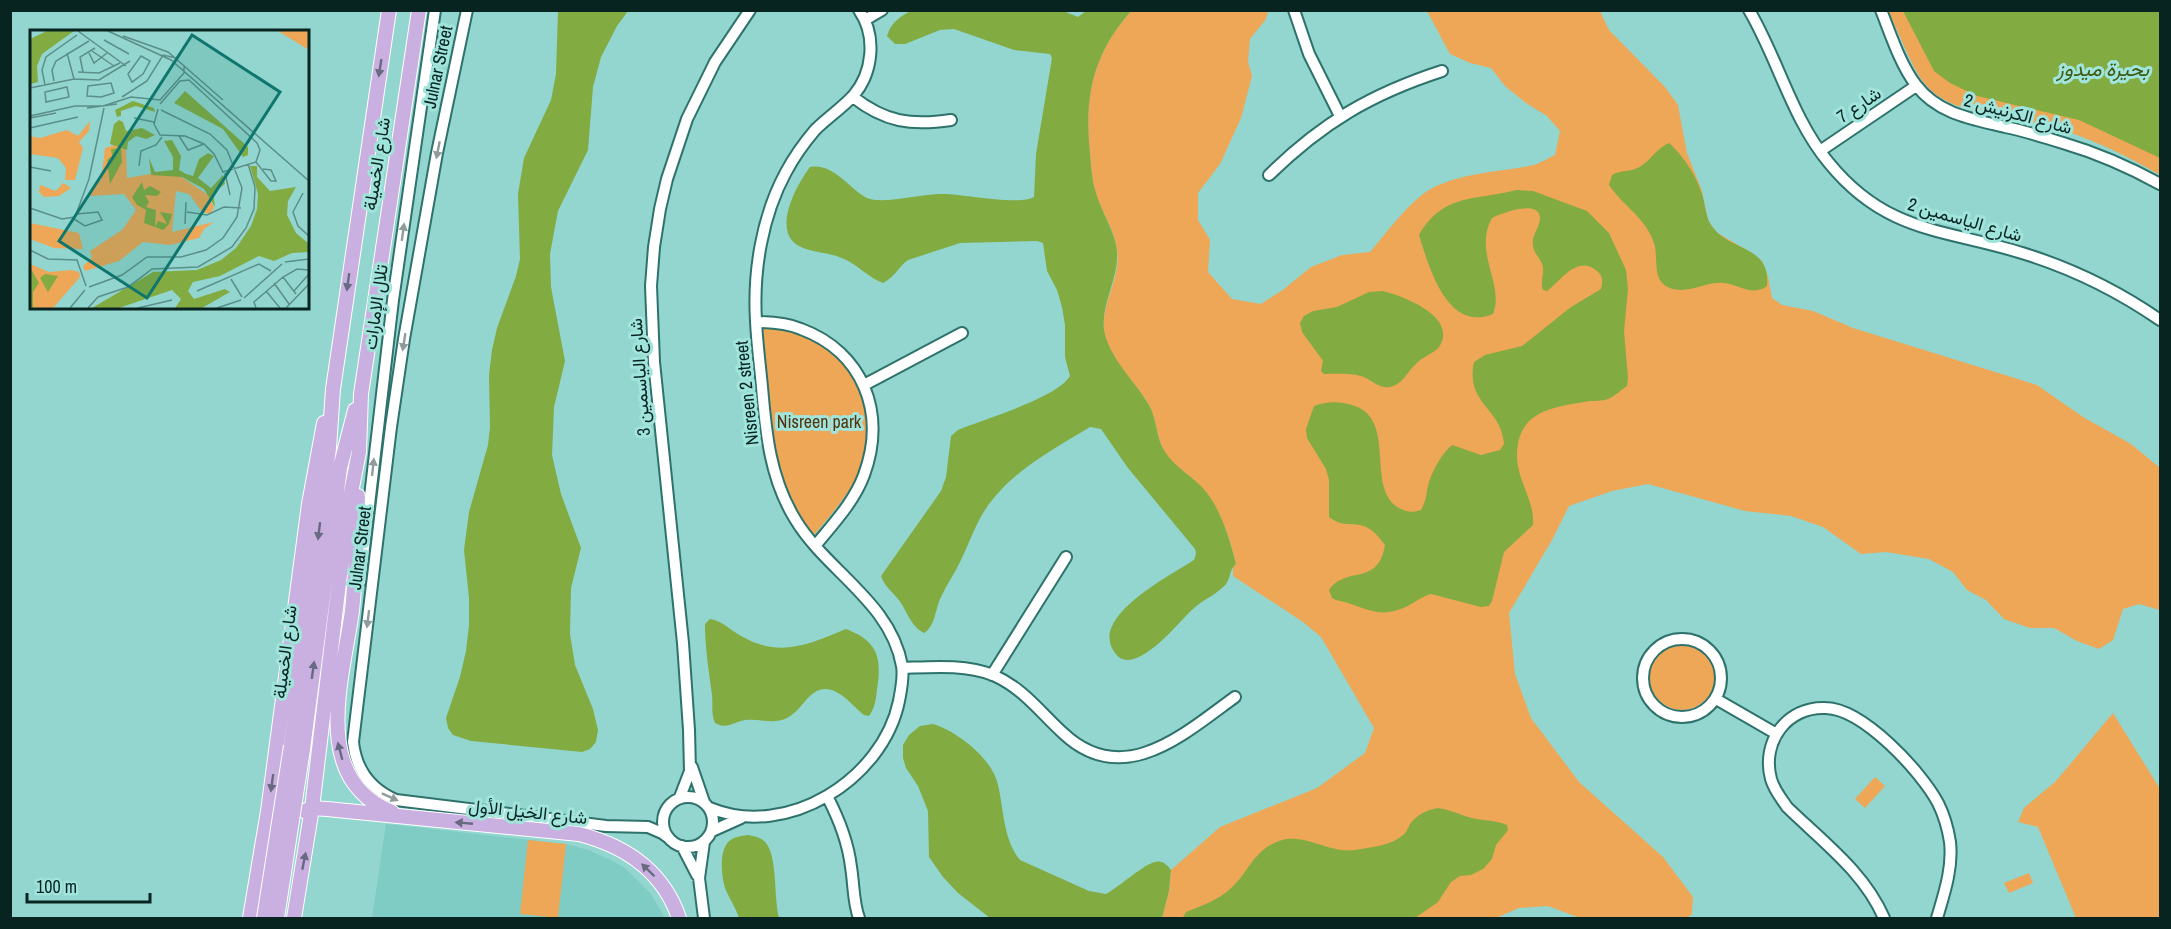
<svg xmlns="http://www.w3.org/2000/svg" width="2171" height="929" font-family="'Archivo Narrow',Vazirmatn,sans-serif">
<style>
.built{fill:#7eccc4}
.green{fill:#eea756}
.water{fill:#82ab42}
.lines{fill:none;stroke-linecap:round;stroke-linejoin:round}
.minor-casing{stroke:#2e726c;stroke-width:14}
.major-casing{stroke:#fff;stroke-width:16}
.minor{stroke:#fff;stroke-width:10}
.major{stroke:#cab0e1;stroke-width:14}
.major-bridge-casing{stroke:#fff;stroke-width:16;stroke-linecap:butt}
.major-bridge{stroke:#cab0e1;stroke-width:14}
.oneway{fill:#686a81}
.oneway2{fill:#8f9c9b}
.labels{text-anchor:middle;stroke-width:6;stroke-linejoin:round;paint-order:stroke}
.street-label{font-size:18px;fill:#072421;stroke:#a0e4dc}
.park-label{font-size:18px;fill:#53340d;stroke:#a0e4dc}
.water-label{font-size:20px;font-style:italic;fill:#3e590e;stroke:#a0e4dc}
.inset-road{fill:none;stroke:#5b8f89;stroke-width:1.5}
.view{fill:#0f766e;fill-opacity:0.15;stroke:#0f766e;stroke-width:3}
.inset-edge{fill:none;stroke:#072421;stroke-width:3}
</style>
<rect width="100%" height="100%" fill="#93d6cf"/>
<path class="built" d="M386,824L566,844L588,850L609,859L625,868L651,894L665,918H372Z"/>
<path class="green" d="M1131,11H1268L1266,19L1250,39L1248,62L1252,76L1241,118L1220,164L1198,193V220L1210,240L1208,272L1232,299L1261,304L1284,289L1311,267L1342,255L1370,252C1387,232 1403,210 1423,194C1455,172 1498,173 1534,165C1541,163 1548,158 1555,155L1560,131L1547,116L1526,103L1505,86L1491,68L1470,63L1450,54L1427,11H1600L1609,30L1665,87L1678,105L1687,153L1702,191L1708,220L1716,232L1750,252L1762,261L1768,276L1772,298L1782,305L1813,311L1853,328L2037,385L2083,417L2131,444L2160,468V610L2139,604L2123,609L2113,640L2099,649L2077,641L2054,628H2030L2004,619L1986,600L1967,590L1953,572L1929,559L1886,552L1861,554L1823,527L1791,516L1745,511L1648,484L1612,491L1569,506L1552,540L1509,613L1515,674L1531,718L1579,782L1663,857L1693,897L1692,914L1687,918H1580L1548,906L1519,908L1496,918H1162L1169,891L1171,870L1220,827L1317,788L1365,753L1374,728L1321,637L1303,622L1233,576V567L1236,564C1229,535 1219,504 1197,483C1187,473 1171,464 1164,451C1156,437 1157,417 1146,400C1133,381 1113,361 1106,339C1096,309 1122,280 1117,250C1115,231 1102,212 1096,195C1092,182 1091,167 1090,154C1084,97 1092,55 1131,11Z
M1888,11H2160V175C2125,155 2087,136 2048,126C2010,116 1951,116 1925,84C1912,69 1898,30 1888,11Z
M763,328C779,329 793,330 808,336C856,357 878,415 862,463C853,491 833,512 814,535C764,474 770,403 763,328Z
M1649 677a33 33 0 1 1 66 0a33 33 0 1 1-66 0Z
M2113,713L2160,789V918H2076L2038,827L2018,822L2024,808L2056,781Z
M1875,777L1885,786L1865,808L1855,799Z
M528,840L566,844L558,918L520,914Z
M2029,873L2033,883L2009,893L2004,883Z"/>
<path class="water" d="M912,10H1061L1078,17L1086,11H1131C1093,54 1084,96 1090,153C1091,166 1092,181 1096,193C1101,211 1117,235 1117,253C1119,282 1095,312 1107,341C1116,365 1136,383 1149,405C1157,419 1156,439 1165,452C1176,469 1195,477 1207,493C1222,513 1230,540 1236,564C1229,570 1231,577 1226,584C1218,594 1202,600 1193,609C1178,622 1130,686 1112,648C1095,614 1171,575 1194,560L1196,554L1195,549L1128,468L1101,429L1090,427C1052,450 1010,472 985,510C975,525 969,544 961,560C955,573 947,584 941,597C935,609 936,625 924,633C910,626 907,610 898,599C891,590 885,587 881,576L941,491L946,477L951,436L958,430C984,419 1057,398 1070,376L1065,357V325L1062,307L1057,290L1047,271L1043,243L1037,241L960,243L908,260C898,267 895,277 883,283C869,278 858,265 844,259C830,252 812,253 799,246C771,231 797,184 810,167C833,163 848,187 865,197C880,206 922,193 943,194C964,194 1018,206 1034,197L1036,154L1052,58L1050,54L1014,50L954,29L940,30L905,44H895L887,36C891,22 900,17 912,10Z
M558,11H628L617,26L601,57L593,87L588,150L558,211L550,254L551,287L565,361L554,407L552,455L561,494L581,548L571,588L570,634L575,665L593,709L598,730L596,742L590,749L582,752L471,741L453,735L448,728L446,718L460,677L466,651L469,625V598L464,550L469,512L488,445L490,427L489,375L492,350L497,328L516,276L520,259L518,194L524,158L551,100L556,74Z
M1903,11H2160V158L2079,120L1977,96L1950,83L1934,71Z
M1669,143C1683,155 1697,177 1702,194C1706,206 1705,219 1714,229C1732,251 1771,246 1767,286C1751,297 1741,285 1724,283C1706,281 1688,295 1670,288C1651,281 1659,259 1654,243C1646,218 1623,206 1609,185L1612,175C1620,170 1627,172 1635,169C1649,164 1656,148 1669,143Z
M1516,190L1533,191L1587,211L1609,233L1626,270L1628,289L1624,331L1628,378L1627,386C1621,390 1615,396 1608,399C1602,401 1595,401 1590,401C1554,407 1518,410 1517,454C1516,479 1535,500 1533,525L1504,552L1492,601L1489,606L1481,607L1431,594C1420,597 1412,605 1401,609C1374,619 1360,604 1336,600L1332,598L1329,590C1347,565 1378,587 1385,545C1361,511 1352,534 1329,517V480L1326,469L1307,438L1306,429L1314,406C1328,401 1340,401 1355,406C1397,421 1365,488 1399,508C1406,512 1413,513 1421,510C1427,500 1426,492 1429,482C1433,470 1442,453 1452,445L1481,455L1500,450L1504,444C1502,408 1465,404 1474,362L1485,355L1522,346L1571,307L1601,289C1603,281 1603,276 1597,271C1577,254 1561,281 1547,291L1543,290C1540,282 1544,275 1543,267C1542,260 1534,254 1533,246C1531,236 1539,229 1540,219C1541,198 1501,213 1492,218C1473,253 1505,285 1493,314C1447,333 1429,267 1419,235C1444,192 1476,201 1516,190Z
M1383,291C1403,296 1459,317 1439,347C1433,354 1424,356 1417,363C1408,370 1404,384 1390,387C1379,389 1371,379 1361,376C1349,373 1337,374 1324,374L1321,371L1323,361L1302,332L1300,323L1304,316L1313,311L1337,307L1369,292Z
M710,619C723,621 731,631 743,637C780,658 810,644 846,629C878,641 882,658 877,689C876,699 875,708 869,716L864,715C848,702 829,674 807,699C801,706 795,714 787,718C773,725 759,718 745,720C733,722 728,730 715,723C711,714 713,705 712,695C709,672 705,648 705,624Z
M933,724C957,731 993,759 998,785C1004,810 1003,839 1020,860L1089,891L1106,894C1119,887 1144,864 1155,862C1163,860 1167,865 1171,870L1169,891L1162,918H990L958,893L943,877L929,857L928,811L918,786L906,768L903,758V745L909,735L920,726Z
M1437,808C1447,809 1454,812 1465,816C1478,821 1492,819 1507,825L1508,830L1496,845L1492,859L1483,869L1471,875L1460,876L1451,882L1438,902L1415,918L1183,917L1186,912C1201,906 1218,900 1230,889C1248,874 1253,850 1279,841C1305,832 1328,854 1355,850C1370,847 1390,846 1402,836C1406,833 1408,828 1410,824C1418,814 1425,811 1437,808Z
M747,835C755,836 764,838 768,846C777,862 774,898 779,918H739C736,908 729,898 725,888C721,875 719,851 729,841C734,837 741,836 747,835Z"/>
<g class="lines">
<defs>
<path id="minor" d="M467,10L437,153L404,339L391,427L353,742C356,770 370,789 396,800L606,826L648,827L662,833L669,838
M1294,10L1309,54L1340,116
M1749,10C1778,59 1792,119 1829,163C1886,233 1944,229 2022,253C2071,268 2118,291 2160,320
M1881,10C1891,35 1900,64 1916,85C1938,114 1972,119 2005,127C2025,131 2044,137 2063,143C2097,153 2129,167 2160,184
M865,20L882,10
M853,97C885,122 911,126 951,120
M1820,151L1916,86
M1269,175C1322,123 1371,94 1442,71
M756,322C771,322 787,323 801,329C863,352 887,413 864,475C854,502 833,524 815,546
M864,385L962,333
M360,582L393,300L435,10
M1643 678a39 39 0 1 1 78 0a39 39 0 1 1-78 0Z
M903,668C932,667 965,664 993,675C1023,688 1040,712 1063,733C1123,790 1184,734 1235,697
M992,675L1066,557
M1716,699L1775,733
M692,767L704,802
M827,796C839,819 848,841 851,867C854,885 853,902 859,918
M663 822a25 25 0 1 1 50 0a25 25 0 1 1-50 0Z
M680,797L690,771L689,730L683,643L654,362L651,286L654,247L660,209L667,179L687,119L715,62L750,10
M710,808C787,840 883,779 899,701C901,690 904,677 902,666C891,602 826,571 795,519C770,478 766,434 762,387C760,365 757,343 756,321C753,271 762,216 786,172C794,157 804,143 815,130C827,118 842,108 853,96C873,73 877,36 859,10
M712,831L741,818
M682,846L697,875
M704,918L699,878L704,842
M1884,918C1864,872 1823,842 1787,807C1781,798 1774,790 1771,779C1761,742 1787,706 1826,708C1863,709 1921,771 1938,803C1944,815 1948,829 1950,842C1953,868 1944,894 1937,918"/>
<path id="major" d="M358,496C357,534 356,573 352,611C343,677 309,779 392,812
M291,746L329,448L333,389L389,10
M303,749L340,468L355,410
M304,811L312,808L327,809L579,834C626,846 663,871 679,918
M250,918L268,811L309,504L324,423
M294,918L312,808L348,508L359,452L361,394L419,10"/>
</defs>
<use href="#minor" class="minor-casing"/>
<use href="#major" class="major-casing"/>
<use href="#minor" class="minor"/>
<use href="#major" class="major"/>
<defs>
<path id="major-bridge" d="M264,918L291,746
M277,918L303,749"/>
</defs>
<use href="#major-bridge" class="major-bridge-casing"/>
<use href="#major-bridge" class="major-bridge"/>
</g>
<defs><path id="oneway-solid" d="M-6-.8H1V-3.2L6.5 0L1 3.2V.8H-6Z" transform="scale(1.5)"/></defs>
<g class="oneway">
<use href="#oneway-solid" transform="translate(380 68) rotate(99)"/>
<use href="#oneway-solid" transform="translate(348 282) rotate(98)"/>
<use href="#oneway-solid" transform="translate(319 531) rotate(97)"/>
<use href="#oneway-solid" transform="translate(313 670) rotate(-82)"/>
<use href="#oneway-solid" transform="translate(340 751) rotate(-105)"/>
<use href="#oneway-solid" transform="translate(272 783) rotate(98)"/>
<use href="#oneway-solid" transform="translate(464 823) rotate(-175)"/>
<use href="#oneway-solid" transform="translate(304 861) rotate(-79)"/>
<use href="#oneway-solid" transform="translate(648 870) rotate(-136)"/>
</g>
<g class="oneway2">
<use href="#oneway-solid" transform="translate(438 150) rotate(101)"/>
<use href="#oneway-solid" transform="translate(403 232) rotate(-82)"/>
<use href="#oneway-solid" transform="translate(404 342) rotate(99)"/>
<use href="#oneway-solid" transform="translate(373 467) rotate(-84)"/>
<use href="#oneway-solid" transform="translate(368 619) rotate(97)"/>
<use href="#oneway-solid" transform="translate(390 797) rotate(24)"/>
</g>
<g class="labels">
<g class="street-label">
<text transform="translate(438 67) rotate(-78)" y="6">Julnar Street</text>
<text transform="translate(1859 105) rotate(-34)" y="6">شارع 7</text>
<text transform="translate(2018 114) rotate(15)" y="6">شارع الكرنيش 2</text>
<text transform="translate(377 164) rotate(-81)" y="6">شارع الخميلة</text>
<text transform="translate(1965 220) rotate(16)" y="6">شارع الياسمين 2</text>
<text transform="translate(376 307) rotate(-82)" y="6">تلال الإمارات</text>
<text transform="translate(640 377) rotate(-94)" y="6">شارع الياسمين 3</text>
<text transform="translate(747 393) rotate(-96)" y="6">Nisreen 2 street</text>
<text transform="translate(360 548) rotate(-83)" y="6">Julnar Street</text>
<text transform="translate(285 652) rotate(-83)" y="6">شارع الخميلة</text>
<text transform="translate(528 812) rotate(6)" y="6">شارع الخيل الأول</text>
</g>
<g class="park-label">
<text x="819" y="428">Nisreen park</text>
</g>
<g class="water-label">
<text x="2103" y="76">بحيرة ميدوز</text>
</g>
</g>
<g transform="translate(30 30)">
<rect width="279" height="279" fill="#93d6cf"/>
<path d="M248,1H279V20ZM60,91L59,101L49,112L53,118L45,150H35L36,138L28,128L0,124V106L10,108L37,100L48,106ZM88,114L96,120L97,148L120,144L150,146L178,165L184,177L181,183H173L159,164L146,161L142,202L184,192L174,199L169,208L140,215L113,212L89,231L55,241L53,236L62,228L60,221L92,200L106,180L94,164L60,166L62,158L71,150L75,118ZM33,153L41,158L29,166L14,167L9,162L10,155L26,161ZM0,193L49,203L53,219L24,218L0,209ZM0,234L19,242L41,240L49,242L50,247L23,278H0Z" fill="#eea756"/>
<path d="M17,1H44L12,24L7,36L8,52L1,54L0,9ZM155,61L218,117V125L213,127L193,99L144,73ZM103,71L124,78L125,82L106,76L91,81V86L87,87L85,80ZM89,90L93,92L96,101L112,98L125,105L116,109L106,106L98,112L97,120L80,114L84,94ZM142,110L151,126L149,140L156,144L163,146L169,129L178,123L184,126L168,148L181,158L193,145L195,154L183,163L185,177L174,159L152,147L121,145L119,128L125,142L143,140V127L134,111ZM91,118L92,132L80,154L77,130L82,126L81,119ZM220,136H227V147L240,161L266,157L258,171L257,185L266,203L279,214V222L262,223L244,231L229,226L190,246L163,252L158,261L164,269L195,259L200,262L172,278H145L151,269L142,260L89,278H62L123,242L167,240L191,230L206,218L221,196L227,179L228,164ZM112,152L114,160L120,156L131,162L127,166L115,165L119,172L116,177L126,180L125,197L128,191L137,194L130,182L142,184L139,194L133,200L114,193L116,180L107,175L102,167ZM0,237L9,253L3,262V278L0,277ZM15,244L28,246L18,262L10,248Z" fill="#82ab42"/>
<path class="inset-road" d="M48,1L96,36M78,1L141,30L279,151M93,6L138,22L193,70M74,10L99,24M62,21L84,36M37,23L44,49M59,23L64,33L77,23M111,26L120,31L113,44L102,52L98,44ZM48,42L69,43L90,33M53,42L50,27L65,18M24,51L22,40L26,31L59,11M81,53L84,63L71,67L57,66L58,56ZM15,55L12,40L16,27L47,5M37,57L39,67L16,72L15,62ZM0,58L44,49L69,50L100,31M92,67L117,51L133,25L146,28M130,74L150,51L159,50L227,113L230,120L226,132M57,78L87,74M128,79L124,94L130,105L155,106L174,114L184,124L193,142L226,132L241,151H246L241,140L233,139M0,86L45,76H73L101,67L130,70L154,43V35M0,88L26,83M104,88L124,92M0,98L48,87M149,106L158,120L174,114M109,136L111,121L126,115L132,107M0,137L21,141M195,143L200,165M273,163L263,182L268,196L279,206M0,178L32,189L45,187L59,149L74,78M157,182L177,185L194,177L211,178M44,189L55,196L72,190L68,182L47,184M155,194L156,172M0,220L18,229L47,230L56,256M255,232L279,229M253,247L266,264M201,249L212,267M244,253L259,274M59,257L92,245L117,227H151L176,220L193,208L207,187L212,158L197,120L180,104L131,80M167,261L229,234L241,241M236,261L250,278M264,261L279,244M214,268L252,234M40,278L55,260M58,278L68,267L98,257L122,239L168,237L202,217L216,198L224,179L225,157L218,134M108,278L142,270M187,278L211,270M226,278L224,272L253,247L267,239L279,240M256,278L279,254"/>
<path class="view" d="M162,5L250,62L117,268L29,211Z"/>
<rect width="279" height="279" class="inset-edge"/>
</g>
<rect width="2171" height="929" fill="none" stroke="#072421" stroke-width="24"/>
<path d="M27 893v9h123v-9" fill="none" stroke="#072421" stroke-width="3"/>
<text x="36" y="893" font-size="18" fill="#072421" stroke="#a0e4dc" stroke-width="4.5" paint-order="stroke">100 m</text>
</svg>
